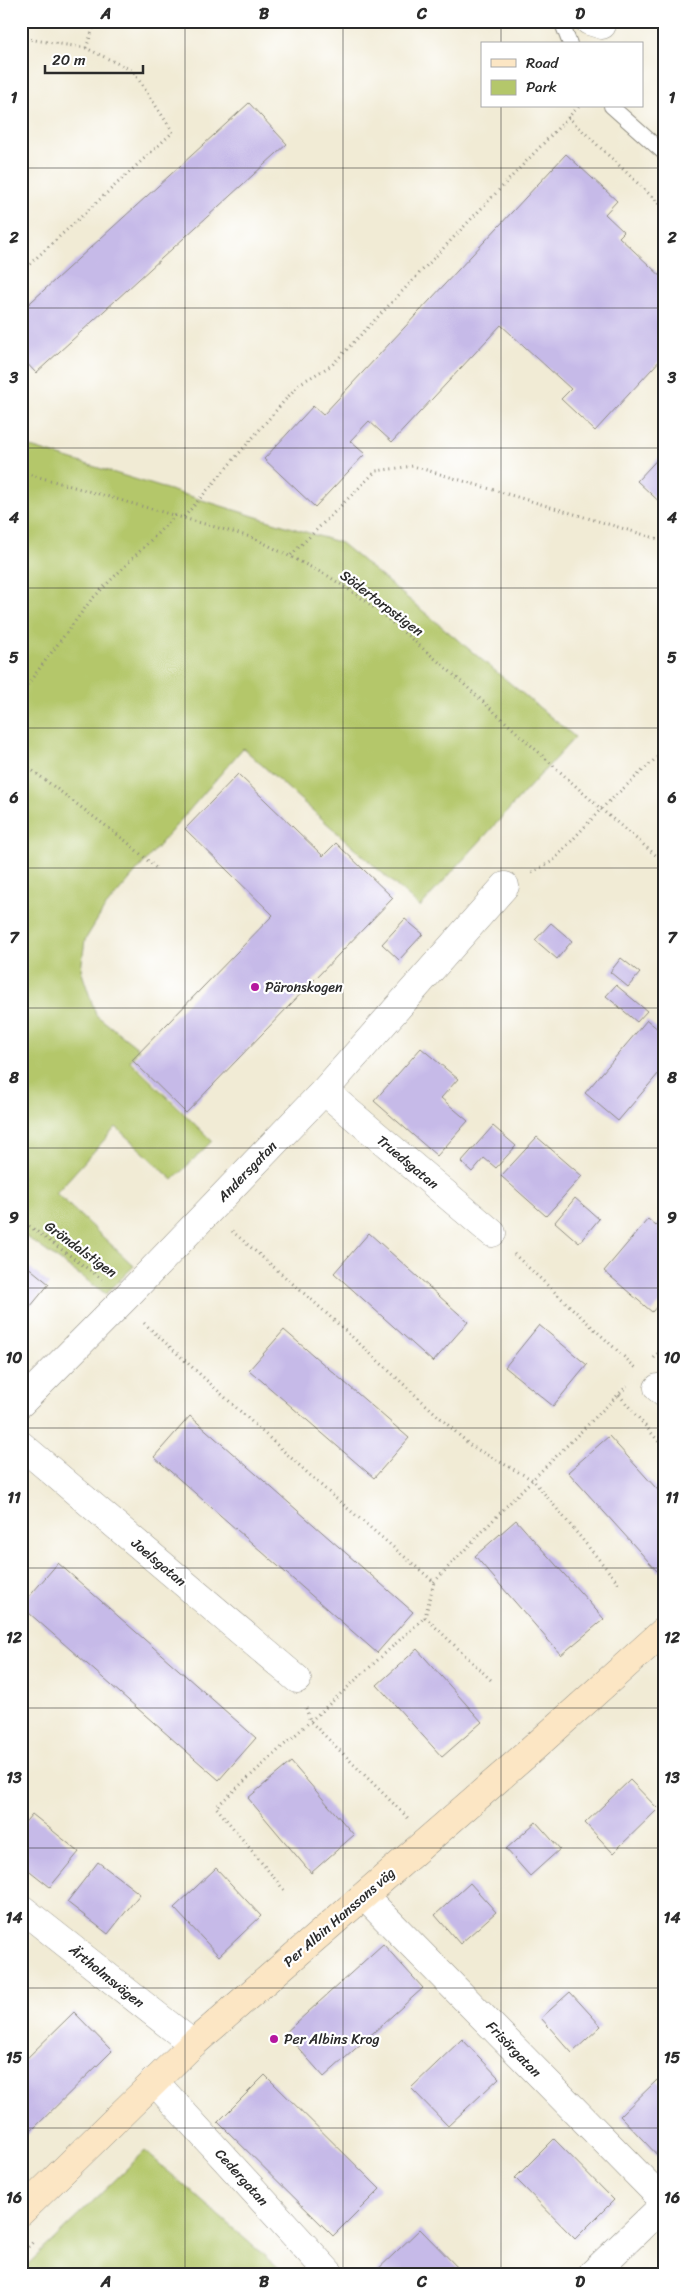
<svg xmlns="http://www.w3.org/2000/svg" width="686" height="2295" font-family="Sriracha,sans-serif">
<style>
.green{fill:#b4c76b;stroke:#70794b}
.building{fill:#c6bae8}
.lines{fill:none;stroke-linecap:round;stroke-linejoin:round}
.lane-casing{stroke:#8e8b80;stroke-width:16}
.street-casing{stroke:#8e8b80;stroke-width:29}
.secondary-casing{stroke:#8e8b80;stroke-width:29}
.path{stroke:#8e8b80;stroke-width:3;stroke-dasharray:1 4;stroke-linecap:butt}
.lane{stroke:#fff;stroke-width:14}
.street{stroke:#fff;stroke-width:28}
.secondary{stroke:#fce6c4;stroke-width:28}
.grid{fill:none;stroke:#2b2b2b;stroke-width:1;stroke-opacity:0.55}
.poi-dot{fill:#b5179e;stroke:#fff;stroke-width:2}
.labels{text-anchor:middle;stroke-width:4.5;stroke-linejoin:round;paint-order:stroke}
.street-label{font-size:14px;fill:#2b2b2b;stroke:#fff}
.poi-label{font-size:14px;fill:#2b2b2b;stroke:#fff;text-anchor:start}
.neatline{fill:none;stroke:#2b2b2b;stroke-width:2}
.grid-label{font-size:16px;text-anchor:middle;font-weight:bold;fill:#2b2b2b}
</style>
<rect width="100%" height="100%" fill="#fff"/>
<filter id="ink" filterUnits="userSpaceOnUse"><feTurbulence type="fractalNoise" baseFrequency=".02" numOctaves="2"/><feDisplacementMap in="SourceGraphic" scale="10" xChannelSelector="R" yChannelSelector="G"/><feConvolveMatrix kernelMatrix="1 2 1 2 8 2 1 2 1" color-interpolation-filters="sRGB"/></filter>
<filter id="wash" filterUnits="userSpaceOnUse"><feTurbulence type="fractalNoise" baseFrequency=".0096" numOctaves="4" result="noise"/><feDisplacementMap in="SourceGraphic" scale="20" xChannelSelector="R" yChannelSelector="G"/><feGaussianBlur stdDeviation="1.12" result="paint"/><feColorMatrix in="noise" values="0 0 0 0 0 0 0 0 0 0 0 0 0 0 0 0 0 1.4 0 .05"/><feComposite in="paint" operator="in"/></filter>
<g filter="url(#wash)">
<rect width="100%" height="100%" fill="#f1ebd5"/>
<path class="green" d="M21,444L341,543L575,737L420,907L243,748L104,909L85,940L81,970L96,1015L139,1049L130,1061L212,1141L173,1180L116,1127L56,1193L134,1266L106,1294L21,1233Z
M145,2151L285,2274H21V2271Z"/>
<g id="blocks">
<path class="building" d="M249,103L287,144L36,373L21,357V311Z
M566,154L617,201L605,214L624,232L619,237L665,280V358L663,357L595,431L561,399L571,389L501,325L392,442L369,421L350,441L365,454L315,507L264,459L313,406L323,415Z
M665,451V507L637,481Z
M238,774L323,856L336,843L393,898L186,1113L132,1060L273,915L185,829Z
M405,919L423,934L399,960L382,944Z
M551,923L572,941L557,959L535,940Z
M621,958L640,973L628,987L610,972Z
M616,985L647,1011L637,1022L606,996Z
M647,1020L665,1035V1066L618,1121L585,1093Z
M421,1048L458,1079L441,1098L468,1121L437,1156L374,1101Z
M493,1126L516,1146L496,1168L484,1158L472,1172L461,1162Z
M537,1137L582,1176L546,1216L501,1176Z
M575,1198L599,1219L579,1243L555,1222Z
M665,1216V1297L652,1312L604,1271L648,1219L656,1226Z
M369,1233L468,1322L433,1362L334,1273Z
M21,1261L49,1284L21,1318Z
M539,1325L587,1365L553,1406L505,1367Z
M284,1330L409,1438L374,1478L249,1370Z
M190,1416L413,1612L377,1653L154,1457Z
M609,1436L665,1498V1566L658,1572L568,1472Z
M516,1520L604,1619L561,1655L475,1556Z
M58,1563L256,1738L219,1780L21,1606Z
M417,1649L482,1722L442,1757L377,1685Z
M291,1762L354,1835L311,1873L248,1798Z
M630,1780L658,1809L613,1853L585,1823Z
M32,1814L79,1852L50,1887L21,1864V1827Z
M536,1822L560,1849L530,1876L506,1849Z
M98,1862L140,1894L108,1934L67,1902Z
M216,1868L261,1916L219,1956L174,1908Z
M470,1883L496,1912L460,1944L435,1915Z
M383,1944L423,1988L324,2077L285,2033Z
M570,1992L601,2026L572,2053L541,2018Z
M74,2012L112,2051L21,2141V2064Z
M462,2039L499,2078L448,2126L411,2088Z
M265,2075L380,2189L333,2236L218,2122Z
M657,2080L665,2088V2159L663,2161L620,2116Z
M554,2139L614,2200L575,2239L515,2178Z
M420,2229L464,2274H373Z"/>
</g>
</g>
<g filter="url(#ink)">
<use href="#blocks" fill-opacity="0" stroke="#8e8b80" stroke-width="1"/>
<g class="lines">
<defs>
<path id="lane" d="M561,21L570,44
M611,106L665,154"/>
<path id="street" d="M589,21L602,25
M324,1091L492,1233
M658,1388L665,1394
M21,1403L127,1296L324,1091L505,886
M21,1445L297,1679
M364,1896L665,2202
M21,1908L193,2044
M154,2081L330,2274
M592,2274L665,2204"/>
<path id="secondary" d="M21,2212L193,2044L528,1753L665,1630"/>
</defs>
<use href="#lane" class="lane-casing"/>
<use href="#street" class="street-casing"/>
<use href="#secondary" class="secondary-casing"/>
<path class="path" d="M21,40L28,39L86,48L133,71L173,132L21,272
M86,48L96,21
M568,117L665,209
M21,472L254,538L328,576L366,601L445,667L601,809L665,863
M184,517L299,384L332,365L579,106
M291,555L376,471L413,466L665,541
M21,693L91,600L176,515
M21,762L126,841L156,868
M532,872L553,861L601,809L665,750
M21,1220L102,1279
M232,1231L314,1302L471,1446L533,1480L620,1585
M514,1254L636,1368
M144,1323L325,1489L434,1582L425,1617L493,1682
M654,1358L665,1345
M619,1395L665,1449
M434,1582L521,1491L627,1386
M306,1708L310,1721L408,1818
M284,1890L216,1807L425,1617
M21,2254L34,2241"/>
<use href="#lane" class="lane"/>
<use href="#street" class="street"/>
<use href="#secondary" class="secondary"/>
</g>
</g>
<path class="grid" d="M185,21V2274M343,21V2274M501,21V44M501,106V2274M21,168H665M21,308H665M21,448H665M21,588H665M21,728H665M21,868H665M21,1008H665M21,1148H665M21,1288H665M21,1428H665M21,1568H665M21,1708H665M21,1848H665M21,1988H665M21,2128H665"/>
<g class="poi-dot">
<circle cx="255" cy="987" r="5"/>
<circle cx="274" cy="2039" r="5"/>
</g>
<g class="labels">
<g class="street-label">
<text transform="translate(382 603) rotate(37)" y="5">Södertorpstigen</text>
<text transform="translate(408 1162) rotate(40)" y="5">Truedsgatan</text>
<text transform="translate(247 1171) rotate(-46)" y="5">Andersgatan</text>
<text transform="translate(81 1249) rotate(36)" y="5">Gröndalstigen</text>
<text transform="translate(159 1562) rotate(40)" y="5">Joelsgatan</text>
<text transform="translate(339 1917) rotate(-41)" y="5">Per Albin Hanssons väg</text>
<text transform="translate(107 1976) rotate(39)" y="5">Ärtholmsvägen</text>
<text transform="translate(514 2049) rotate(46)" y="5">Frisörgatan</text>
<text transform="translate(242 2177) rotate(48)" y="5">Cedergatan</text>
</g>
<g class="poi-label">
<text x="265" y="992">Päronskogen</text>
<text x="284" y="2044">Per Albins Krog</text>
</g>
</g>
<rect width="686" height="2295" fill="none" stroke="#fff" stroke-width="55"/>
<rect x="481" y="42" width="162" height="65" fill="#ffffff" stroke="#aaaaaa"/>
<rect x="491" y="59" width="25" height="8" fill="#fce6c4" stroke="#aaaaaa"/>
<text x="526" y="68" font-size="15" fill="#2b2b2b">Road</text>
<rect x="491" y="80" width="25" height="15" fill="#b4c76b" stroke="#aaaaaa"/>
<text x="526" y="92" font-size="15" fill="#2b2b2b">Park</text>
<path d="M45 65v8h98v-8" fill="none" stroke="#2b2b2b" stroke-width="2.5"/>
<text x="52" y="65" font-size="15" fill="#2b2b2b" stroke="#ffffff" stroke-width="4" paint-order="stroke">20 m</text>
<rect x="28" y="28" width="630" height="2240" class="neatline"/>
<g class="grid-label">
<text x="106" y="19">A</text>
<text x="264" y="19">B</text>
<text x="422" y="19">C</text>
<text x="580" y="19">D</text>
<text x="14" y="103">1</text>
<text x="672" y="103">1</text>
<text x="14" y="243">2</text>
<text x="672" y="243">2</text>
<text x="14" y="383">3</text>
<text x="672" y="383">3</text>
<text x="14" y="523">4</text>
<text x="672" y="523">4</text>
<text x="14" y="663">5</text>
<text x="672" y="663">5</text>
<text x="14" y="803">6</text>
<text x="672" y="803">6</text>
<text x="14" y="943">7</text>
<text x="672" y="943">7</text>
<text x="14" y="1083">8</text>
<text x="672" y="1083">8</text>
<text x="14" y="1223">9</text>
<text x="672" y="1223">9</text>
<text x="14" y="1363">10</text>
<text x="672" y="1363">10</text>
<text x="14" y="1503">11</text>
<text x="672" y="1503">11</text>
<text x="14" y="1643">12</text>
<text x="672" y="1643">12</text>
<text x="14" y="1783">13</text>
<text x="672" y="1783">13</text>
<text x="14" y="1923">14</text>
<text x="672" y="1923">14</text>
<text x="14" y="2063">15</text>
<text x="672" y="2063">15</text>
<text x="14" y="2203">16</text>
<text x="672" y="2203">16</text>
<text x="106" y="2287">A</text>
<text x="264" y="2287">B</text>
<text x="422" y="2287">C</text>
<text x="580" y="2287">D</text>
</g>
</svg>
